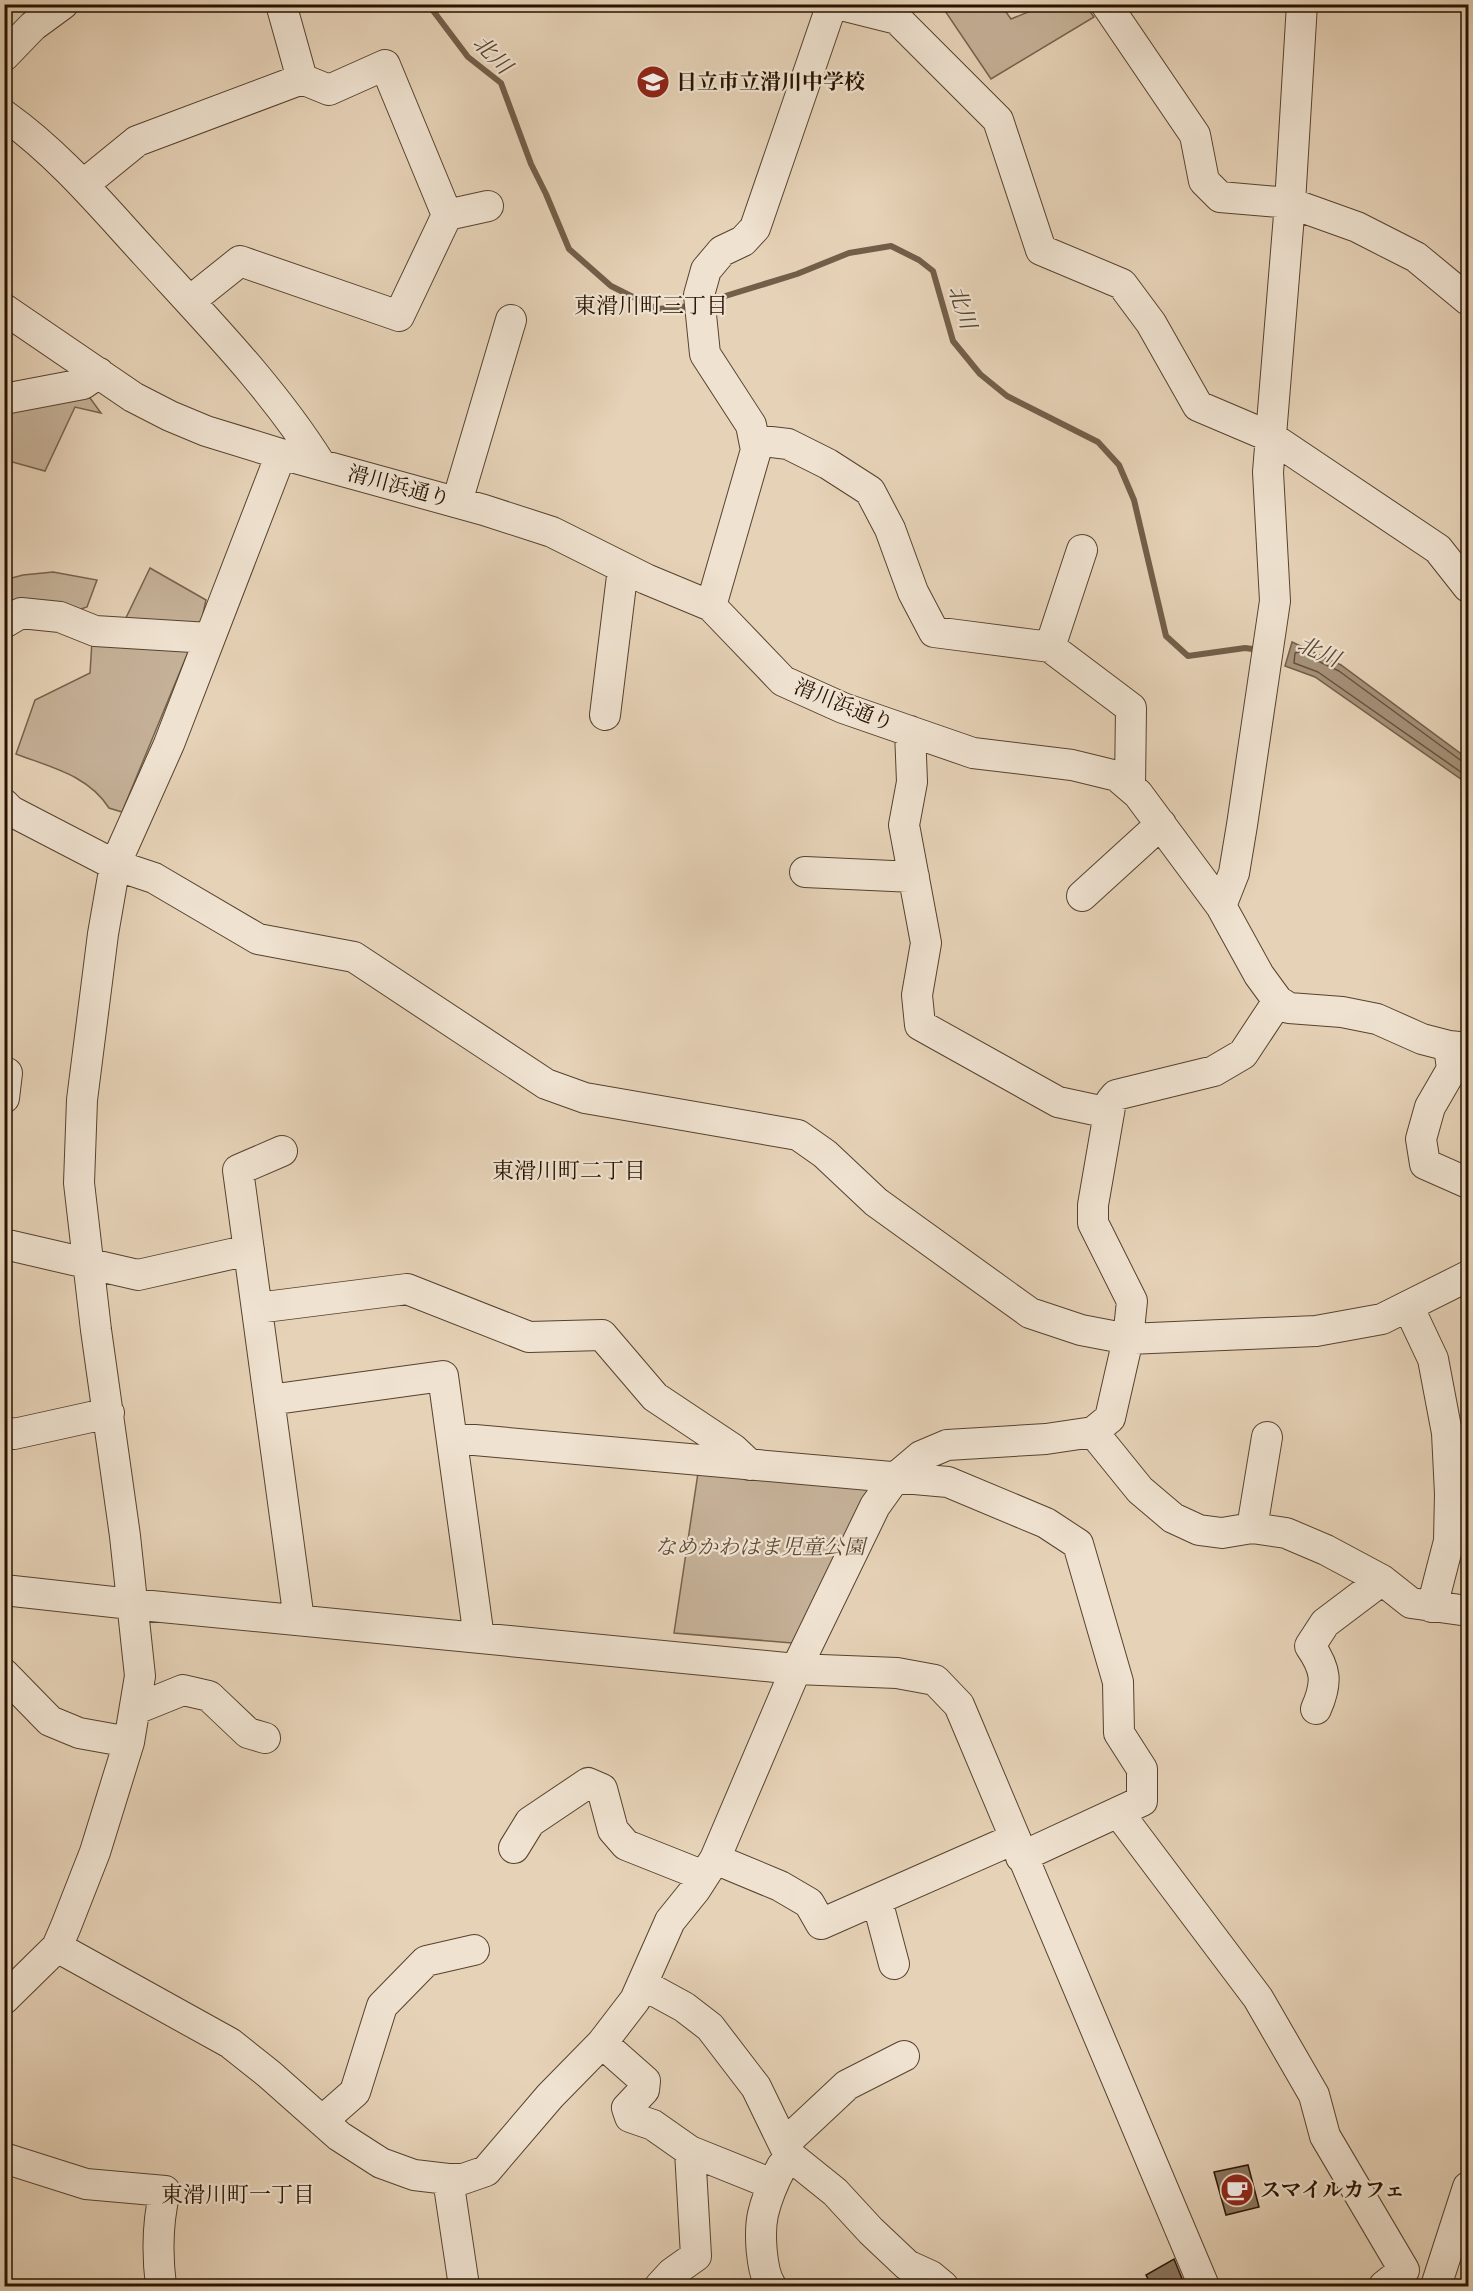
<svg xmlns="http://www.w3.org/2000/svg" width="1473" height="2291" font-family="'IM FELL DW Pica','Noto Serif JP',serif">
<style>
.green{fill:#c5b198;stroke:#76624c;stroke-width:1.5}
.water{fill:#a59179;stroke:#725e49;stroke-width:1.5}
.lines{fill:none;stroke-linecap:round;stroke-linejoin:round}
.shore{stroke:#66523c;stroke-width:1.5}
.stream{stroke:#725e49;stroke-width:6}
.building{fill:#8a765f;stroke:#261200;stroke-width:1.5}
.minor-casing{stroke:#56422e;stroke-width:32}
.minor{stroke:#efe2d0;stroke-width:30}
.labels{text-anchor:middle;stroke-width:4.5;stroke-linejoin:round;paint-order:stroke}
.poi-label{font-size:21px;font-weight:bold;fill:#261200;stroke:#efe2d0;text-anchor:start}
.street-label{font-size:21px;fill:#261200;stroke:#efe2d0}
.park-label{font-size:21px;font-style:italic;fill:#5e4a35;stroke:#efe2d0}
.water-label{font-size:22px;font-style:italic;fill:#594530;stroke:#efe2d0}
.neighbourhood-label{font-size:22px;fill:#261200;stroke:#efe2d0}
</style>
<rect width="100%" height="100%" fill="#e6d2b7"/>
<filter id="stains"><feTurbulence type="fractalNoise" baseFrequency=".00333" numOctaves="4"/><feColorMatrix values="0 0 0 0 .2 0 0 0 0 .09 0 0 0 0 .02 0 0 0 .5 -.17"/></filter>
<radialGradient id="worn" r=".72"><stop offset=".6" stop-color="#630" stop-opacity="0"/><stop offset="1" stop-color="#630" stop-opacity=".3"/></radialGradient>
<path class="green" d="M941,5H1001L1011,19L1045,5H1085L1094,17L991,79Z
M78,397L90,398L101,413L75,407L45,471L5,460L4,408Z
M150,568L206,600L199,632L124,622Z
M53,572L97,580L87,607L78,610L5,609L4,580L23,575Z
M92,641L191,645L122,812L109,808C88,775 50,767 16,754L35,700L90,673Z
M698,1473L879,1476L792,1643L674,1633Z"/>
<path class="water" d="M1292,642L1341,665L1468,759V784L1315,677L1285,666Z"/>
<g class="lines">
<path class="shore" d="M1468,763L1463,762L1339,671L1299,652L1295,653L1294,663L1318,672L1468,777"/>
<path class="stream" d="M428,4L468,57L501,83L531,164L546,194L569,249L611,286L657,309L691,306
M709,301L797,274L849,253L891,246L919,260L933,271L953,341L980,374L1007,396L1098,442L1119,465L1134,500L1166,636L1188,656L1245,648L1260,650"/>
</g>
<path class="building" d="M1248,2165L1259,2207L1226,2215L1214,2172Z
M1174,2259L1185,2286H1152L1146,2275Z"/>
<g class="lines">
<defs>
<path id="minor" d="M837,4L897,19L998,120L1041,250L1122,284L1151,323L1198,406L1271,437L1438,549L1468,587
M1106,4L1195,135L1204,181L1220,197L1290,203L1357,227L1416,257L1468,300
M4,56L33,26L63,4
M302,79L329,90L385,65L447,215L488,206
M4,115C59,154 102,206 147,255C208,322 273,388 321,465
M83,185L137,141L302,79L281,4
M190,301L240,261L399,316L447,215
M4,309L133,397L170,416L206,431L281,454L484,510L552,532L646,579L711,606L783,681L843,708L973,753L1072,765L1117,776L1138,794L1221,906L1259,975L1278,1001L1289,1008L1342,1012L1377,1019L1422,1039L1449,1046L1468,1048
M4,399L83,384L99,373
M754,440L788,444L828,464L870,491L890,529L913,592L934,632L1050,647
M457,502L511,320
M1082,550L1050,647L1131,708L1130,787
M711,606L756,450L751,425L705,354L699,295L706,270L722,251L743,241L755,228L832,4
M4,623L21,613L60,617L95,631L209,638
M605,715L623,568
M910,731L912,782L904,825L926,943L917,995L920,1025L1058,1102L1109,1113
M4,804L11,811L115,865L154,878L258,939L354,957L546,1084L585,1098L798,1135L825,1154L876,1202L1030,1313L1081,1330L1128,1339L1316,1331L1382,1319L1468,1276
M805,872L914,877
M1082,896L1161,824
M1221,906L1234,873L1242,825L1275,601L1268,472L1290,203L1302,4
M1449,1046L1452,1069L1430,1107L1421,1139L1425,1164L1468,1183
M4,1073H7L4,1098
M282,1151L238,1170L299,1620
M4,1244L138,1275L249,1250
M1408,1306L1433,1359L1447,1433L1450,1494L1449,1541L1432,1607
M257,1308L407,1289L529,1337L602,1335L655,1397L733,1449L750,1465
M269,1400L443,1376L479,1638
M4,1432L14,1434L109,1413
M1093,1432L1140,1490L1173,1518L1199,1530L1222,1533L1252,1528L1286,1533L1326,1550L1382,1580L1411,1603L1468,1611
M452,1438L948,1482L1046,1523L1078,1544L1118,1682L1119,1733L1142,1769V1801L1021,1857
M1252,1528L1267,1437
M4,1590L131,1604L796,1669L897,1673L935,1680L959,1705L1204,2286
M4,1674L50,1721L79,1733L129,1742
M136,1709L183,1690L209,1696L248,1733L265,1738
M1316,1709C1328,1682 1326,1669 1310,1646L1325,1623L1382,1580
M1118,1812L1258,1998L1314,2095L1325,2136L1404,2270L1384,2286
M514,1848L530,1822L588,1783L602,1789L613,1830L626,1845L704,1876
M715,1859L780,1886L809,1903L821,1924L1014,1839
M877,1900L894,1964
M57,1947L230,2043L269,2074L339,2136L381,2163L414,2175L448,2179H463L486,2171L550,2096L602,2043L635,2000L670,1921L695,1890L715,1859L796,1669L875,1506L895,1478L921,1456L947,1445L1046,1439L1093,1432L1110,1418L1128,1339L1132,1301L1093,1223V1205L1111,1101L1116,1095L1214,1071L1243,1054L1278,1001
M642,1984L684,2007L710,2027L756,2087L789,2155L835,2192L871,2231L907,2265L931,2276L943,2286
M4,1999L57,1947L66,1926L95,1852L129,1742L140,1676L125,1536L96,1330L79,1183L82,1100L103,934L115,865L169,744L281,454
M602,2043L645,2081L644,2090L627,2108L630,2117L653,2125L690,2151L772,2184
M322,2121L355,2092L382,2006L426,1961L474,1950
M784,2144L847,2085L904,2056
M4,2158L86,2184L165,2191C157,2223 157,2254 161,2286
M448,2179L464,2286
M660,2286L672,2273L696,2256L690,2151
M771,2286C761,2271 759,2232 763,2214C767,2197 774,2181 782,2166
M1436,2286L1468,2187"/>
</defs>
<use href="#minor" class="minor-casing"/>
<use href="#minor" class="minor"/>
</g>
<defs>
<symbol id="school-disc" viewBox="-11 -11 22 22"><circle r="9.5" fill="#8f2418" stroke="#efe2d0"/><path d="M0-5L7-2L0 1L-7-2ZM-4 1L0 2.5L4 1V4Q0 6-4 4Z" fill="#fff"/></symbol>
<symbol id="cafe-disc" viewBox="-11 -11 22 22"><circle r="9.5" fill="#8f2418" stroke="#efe2d0"/><path d="M-5.5-4.5H6V0H3Q3 3.5 0 3.5H-2.5Q-5.5 3.5-5.5 0ZM3-3.2v2h1.7v-2ZM-6 4.5H4V6H-6Z" fill="#fff"/></symbol>
</defs>
<g fill-rule="evenodd">
<use href="#school-disc" x="634" y="63" width="38" height="38"/>
<use href="#cafe-disc" x="1218" y="2171" width="38" height="38"/>
</g>
<g class="labels">
<g class="poi-label">
<text x="676" y="89">日立市立滑川中学校</text>
<text x="1260" y="2197">スマイルカフェ</text>
</g>
<g class="street-label">
<text transform="translate(399 486) rotate(15)" y="7">滑川浜通り</text>
<text transform="translate(844 705) rotate(22)" y="7">滑川浜通り</text>
</g>
<g class="park-label">
<text x="760" y="1554">なめかわはま児童公園</text>
</g>
<g class="water-label">
<text transform="translate(493 54) rotate(45)" y="8">北川</text>
<text transform="translate(963 307) rotate(72)" y="8">北川</text>
<text transform="translate(1319 651) rotate(24)" y="8">北川</text>
</g>
<g class="neighbourhood-label">
<text x="651" y="313">東滑川町三丁目</text>
<text x="569" y="1178">東滑川町二丁目</text>
<text x="238" y="2202">東滑川町一丁目</text>
</g>
</g>
<rect width="1473" height="2291" fill="none" stroke="#e6d2b7" stroke-width="24"/>
<rect x="6" y="6" width="1461" height="2279" fill="none" stroke="#261200" stroke-width="3"/>
<rect x="12" y="12" width="1449" height="2267" fill="none" stroke="#261200" stroke-width="1.5"/>
<rect width="100%" height="100%" filter="url(#stains)"/>
<rect width="100%" height="100%" fill="url(#worn)"/>
</svg>
